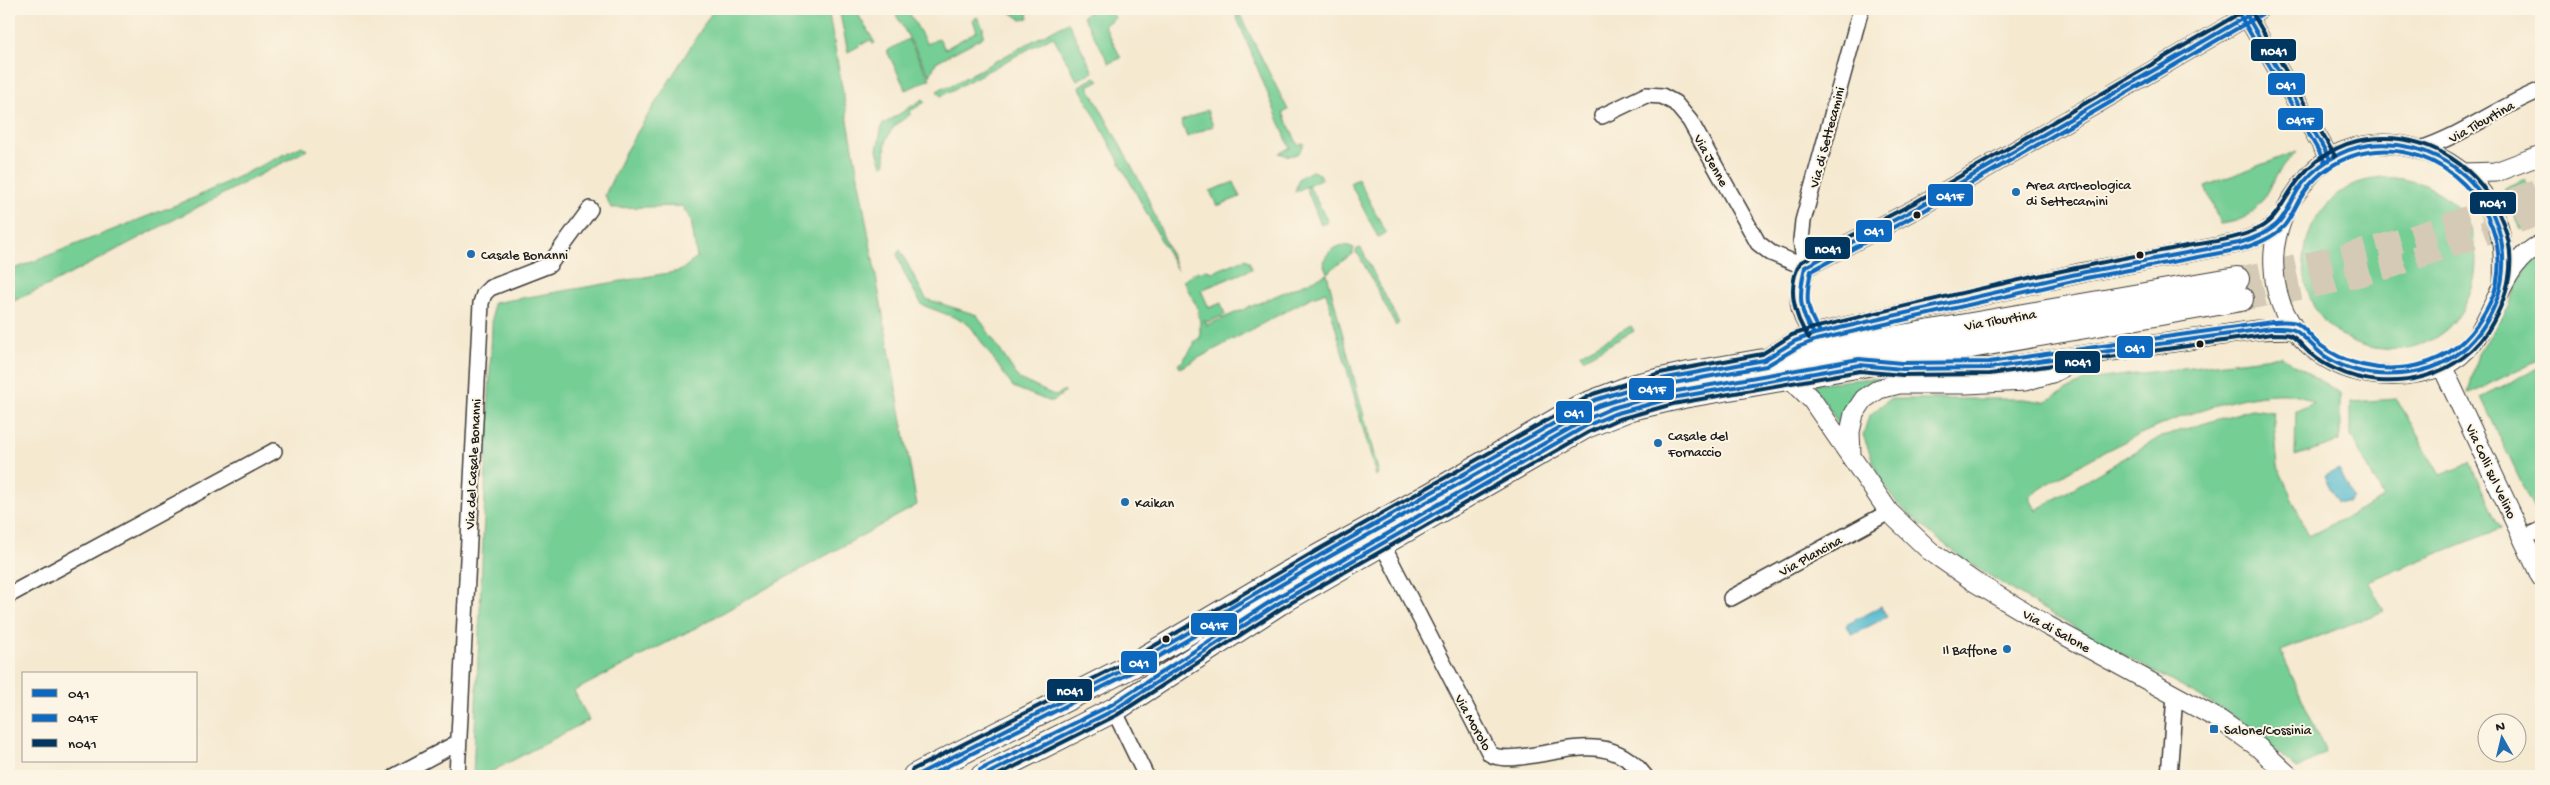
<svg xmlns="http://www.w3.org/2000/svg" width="2550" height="785" font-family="'Gochi Hand',sans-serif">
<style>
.green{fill:#74ce94;stroke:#487558}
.water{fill:#50b8cd;stroke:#366a74}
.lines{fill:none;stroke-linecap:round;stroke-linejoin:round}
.primary-tunnel{stroke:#d4cab5;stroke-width:24;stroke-dasharray:24 12;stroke-linecap:butt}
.minor-casing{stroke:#3d3b37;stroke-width:18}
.tertiary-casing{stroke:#3d3b37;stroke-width:21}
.primary-casing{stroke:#3d3b37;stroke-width:26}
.minor{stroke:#fff;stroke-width:15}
.tertiary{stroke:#fff;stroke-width:19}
.primary{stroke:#fff;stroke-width:24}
.bus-1-casing{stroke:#fcf5e5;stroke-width:8}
.bus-2-casing{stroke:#fcf5e5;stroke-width:8}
.bus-3-casing{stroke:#fcf5e5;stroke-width:8}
.bus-1{stroke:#0c69bf;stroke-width:4}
.bus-2{stroke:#0c69bf;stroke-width:4}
.bus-3{stroke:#00365f;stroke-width:4}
.poi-dot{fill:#1f6fb2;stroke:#fcf5e5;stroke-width:2}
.bus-dot{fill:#1c1c1c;stroke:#fcf5e5;stroke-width:2}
.labels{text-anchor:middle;stroke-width:4;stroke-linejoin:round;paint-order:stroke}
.street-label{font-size:14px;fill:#1c1c1c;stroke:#fcf5e5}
.poi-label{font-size:14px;fill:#1c1c1c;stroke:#fcf5e5;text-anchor:start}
.line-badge{stroke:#fcf5e5;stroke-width:2}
.badge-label{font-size:14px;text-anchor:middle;font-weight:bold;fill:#fff}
</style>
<rect width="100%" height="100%" fill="#fcf5e5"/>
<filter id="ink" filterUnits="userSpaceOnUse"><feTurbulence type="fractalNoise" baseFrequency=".02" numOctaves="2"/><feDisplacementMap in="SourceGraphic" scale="10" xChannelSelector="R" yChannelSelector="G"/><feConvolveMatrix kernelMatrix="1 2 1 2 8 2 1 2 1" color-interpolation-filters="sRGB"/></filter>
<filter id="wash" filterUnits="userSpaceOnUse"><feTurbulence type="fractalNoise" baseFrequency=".0096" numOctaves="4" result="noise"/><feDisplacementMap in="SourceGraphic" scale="20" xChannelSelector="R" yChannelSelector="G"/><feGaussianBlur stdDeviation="1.12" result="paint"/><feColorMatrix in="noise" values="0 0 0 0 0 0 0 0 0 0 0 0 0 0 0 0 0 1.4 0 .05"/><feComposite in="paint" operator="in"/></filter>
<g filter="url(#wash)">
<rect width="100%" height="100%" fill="#f5e9d0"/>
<path class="green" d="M714,9H828L917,505L697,627L574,691L589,720L483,776H473L493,303L680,271L697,258L691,220L682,206L611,208L605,195L625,152Z
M839,9H855L875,43L873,44L870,40L848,52Z
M897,9H907L927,44L939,38L945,49L977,31L973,20L977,17L983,27V37L936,62L930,76L894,11Z
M1006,9H1026L1029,18L1020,19Z
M1093,9H1111L1115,18L1104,25L1121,58L1109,63L1083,16Z
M1229,9H1237L1288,110L1283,113L1298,145L1304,143C1301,156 1291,158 1279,153L1290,148L1235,13L1232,14Z
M1068,22L1093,72L1077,80L1053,36L941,96L937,91L944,87L946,88Z
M908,39L930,79L906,90L887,51Z
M1095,77L1099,80L1088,86L1144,189L1177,270L1079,86Z
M923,99L925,102L910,111L911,114C889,128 883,137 886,163L882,165L877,150L882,125Z
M1207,110L1213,126L1187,137L1181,121Z
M302,146L307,150L51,284L9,303V271L196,197Z
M2297,151C2291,158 2284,164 2279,172C2260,200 2259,220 2220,224L2205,186Z
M1312,171L1320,174L1322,178L1295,192L1299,178Z
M2380,177C2528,179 2490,378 2366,346C2346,341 2323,325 2314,306C2292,261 2307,210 2351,186C2359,181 2371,180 2380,177Z
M1358,179L1386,233L1378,237L1350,183Z
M2525,179L2541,222L2521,230L2504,188Z
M1234,182L1240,197L1217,206L1210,191Z
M1309,186L1328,222L1321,225L1306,187Z
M1346,245L1354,248L1353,253L1327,273L1323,262C1328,252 1334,245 1346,245Z
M1361,248L1399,323L1396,326L1359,255L1356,253L1357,249Z
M900,250L926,299L977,315L1019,379L1056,396L1064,390L1065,392L1054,401H1048L1013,387L971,327L964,321L922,305L905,275L897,254Z
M2541,255V359L2468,394L2478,354L2509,307L2516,286L2527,267Z
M1245,259L1249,261L1252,269L1201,290L1209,308L1221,303L1225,315L1208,322L1204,320L1207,325L1327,274L1379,474L1376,476L1326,292L1310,298L1180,368L1178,364L1182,362L1195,343L1193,342L1200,338V322L1197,307L1183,280L1195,273L1206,270L1213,272Z
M1631,326L1634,331L1583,359L1580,354Z
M2281,356L2340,393V441L2295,456L2296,411L2314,403C2308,400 2302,395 2297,395C2227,384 2085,456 2029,497L2036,510L2162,436L2252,409L2273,412L2278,467L2309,536L2384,498L2351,435V402L2397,399L2440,475L2470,463L2500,529L2368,581L2384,611L2281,651L2326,753L2297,769L2241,720L2056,617L1963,559L1928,531L1897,503L1878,474L1863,435L1869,416L1889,399H2024L2044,402L2086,380Z
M2541,367V506L2534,510L2481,397Z
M1884,377C1854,387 1851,399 1839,426L1827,404L1810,384Z"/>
<path class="water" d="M2339,469L2353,497L2349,503L2337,502L2324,476Z
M1881,606L1887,617L1852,635L1846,625Z"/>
</g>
<g filter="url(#ink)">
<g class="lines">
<path class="primary-tunnel" d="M2237,279C2297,267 2357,255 2416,236C2458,223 2500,205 2541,189
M2241,299L2331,282L2392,266L2541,213"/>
<defs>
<path id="minor" d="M1602,116L1646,95L1662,96L1675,103L1690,121L1758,243L1771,253L1805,267L1801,240L1803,221L1861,9
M2420,149C2464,135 2498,107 2541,90
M2523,538L2541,530
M1382,544L1490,754C1499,759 1510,758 1520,757C1567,752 1610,731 1645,776
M9,595L274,451
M1731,598L1889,512
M1114,710L1146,776
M395,776L457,743
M457,776L481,303L484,294L490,288L549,265L590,209
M2169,776L2175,695"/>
<path id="tertiary" d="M2247,16L2330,159
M2464,173L2496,172L2541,155
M2503,284C2504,258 2504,234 2492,210C2462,147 2369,120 2315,170C2304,180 2297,192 2289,204C2278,225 2272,245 2274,268C2275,300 2289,330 2315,350C2350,378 2400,382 2442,366C2497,344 2490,268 2541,244
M1814,334C1795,310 1799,295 1805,267L1917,208L2259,9
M1769,357L1795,341L1814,334L2085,272L2239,243L2263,234L2280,221
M2442,366L2541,577
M1883,367L1945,369L2001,367L2257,330L2294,329
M1789,377L1812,400L1889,512L1930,551L1973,581L2048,626L2220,720L2258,747L2289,776
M1851,454L1850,432L1854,414L1864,399L1879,389L1899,384H1967L2025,381L2052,373L2075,361"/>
<path id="primary" d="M915,776L1133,665L1285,575L1432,494L1578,408L1635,386L1689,374L2237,279
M983,776L1114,710L1279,603L1586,426L1631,408L1683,396L2241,299"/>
</defs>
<use href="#minor" class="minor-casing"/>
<use href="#tertiary" class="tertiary-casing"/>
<use href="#primary" class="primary-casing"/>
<use href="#minor" class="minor"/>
<use href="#tertiary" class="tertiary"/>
<use href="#primary" class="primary"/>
<defs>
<path id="bus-1" d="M2243,9L2330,159
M1814,334C1798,312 1799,293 1805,267L1917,208L2259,9
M915,776L1133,665L1324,553L1595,400L1661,379L1764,360L1795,341L1814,334L2085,272L2239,243C2252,239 2266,234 2276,225C2287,215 2291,201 2298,190C2314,166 2342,148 2370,145C2471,135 2541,244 2481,330C2464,354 2439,369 2409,373C2380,377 2351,373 2326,357C2315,350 2303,334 2294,330C2289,327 2278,328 2272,328L1989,368L1902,369L1860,365L1672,398L1614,414L1586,426L1279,603L1114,710L983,776"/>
<path id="bus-2" d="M2238,12L2325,162
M1819,330C1805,310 1806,294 1811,271L1920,213L2262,14
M928,776L1136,670L1327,558L1598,406L1663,385L1766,366L1798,347L1816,340L2086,278L2241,249C2256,244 2273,238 2284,226C2292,217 2296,204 2303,194C2317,172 2342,156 2368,152C2439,139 2510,208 2497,281C2495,296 2485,313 2477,325C2460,349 2437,363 2409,367C2377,372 2345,364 2320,345C2312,339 2306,329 2298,324C2292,320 2279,322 2272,322L1989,362L1902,363L1859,359L1671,392L1612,408L1583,421L1276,598L1111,705L980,770"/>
<path id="bus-3" d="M2250,9L2335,156
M1809,338C1794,317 1786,285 1801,262L1914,203L2247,9
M912,770L1130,660L1321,548L1593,394L1660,373L1762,354L1792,335L1813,328C1903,307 1994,284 2086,266C2121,258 2157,252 2192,245C2213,242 2234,239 2253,231C2276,222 2281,204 2294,186C2310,161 2339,142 2369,139C2429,132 2482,168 2503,223C2517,258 2510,291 2493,322C2464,378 2390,396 2335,369C2326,365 2318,360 2311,354C2304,349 2297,337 2289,335C2285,334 2277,334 2272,334L1990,374L1902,375L1860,371L1673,404L1616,420L1589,432L1282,608L1117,715L996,776"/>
</defs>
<use href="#bus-1" class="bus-1-casing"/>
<use href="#bus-2" class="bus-2-casing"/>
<use href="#bus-3" class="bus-3-casing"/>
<use href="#bus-1" class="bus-1"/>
<use href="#bus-2" class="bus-2"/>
<use href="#bus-3" class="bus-3"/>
</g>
</g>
<g class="poi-dot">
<circle cx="2016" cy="192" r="5"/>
<circle cx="471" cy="254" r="5"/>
<circle cx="1658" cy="443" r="5"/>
<circle cx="1125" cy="502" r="5"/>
<circle cx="2007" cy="649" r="5"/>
<rect x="2209" y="724" width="10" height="10" rx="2.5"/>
</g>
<g class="bus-dot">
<circle cx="1917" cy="215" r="4.5"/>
<circle cx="2140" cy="255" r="4.5"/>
<circle cx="2200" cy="344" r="4.5"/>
<circle cx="1166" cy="639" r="4.5"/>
</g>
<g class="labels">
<g class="street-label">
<text transform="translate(2481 121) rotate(-29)" y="5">Via Tiburtina</text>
<text transform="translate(1826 137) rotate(-75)" y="5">Via di Settecamini</text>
<text transform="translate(1712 160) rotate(61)" y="5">Via Jenne</text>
<text transform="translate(2000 319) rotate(-10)" y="5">Via Tiburtina</text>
<text transform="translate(472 464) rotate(-87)" y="5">Via del Casale Bonanni</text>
<text transform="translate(2492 471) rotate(65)" y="5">Via Colli sul Velino</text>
<text transform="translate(1810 555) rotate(-29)" y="5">Via Plancina</text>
<text transform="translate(2057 630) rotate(29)" y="5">Via di Salone</text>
<text transform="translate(1474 722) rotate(61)" y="5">Via Morolo</text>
</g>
<g class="poi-label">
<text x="2026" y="189">Area archeologica<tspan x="2026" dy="16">di Settecamini</tspan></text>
<text x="481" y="259">Casale Bonanni</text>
<text x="1668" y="440">Casale del<tspan x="1668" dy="16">Fornaccio</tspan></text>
<text x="1135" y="507">Kaikan</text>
<text x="1997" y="654" text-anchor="end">Il Baffone</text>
<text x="2224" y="734">Salone/Cossinia</text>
</g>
</g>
<g class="line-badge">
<rect x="2250" y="38" width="47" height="24" rx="5" fill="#00365f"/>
<rect x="2267" y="72" width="39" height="24" rx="5" fill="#0c69bf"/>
<rect x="2277" y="107" width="47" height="24" rx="5" fill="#0c69bf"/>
<rect x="1927" y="183" width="47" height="24" rx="5" fill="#0c69bf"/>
<rect x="2469" y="191" width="48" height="24" rx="5" fill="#00365f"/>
<rect x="1855" y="219" width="38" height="24" rx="5" fill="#0c69bf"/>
<rect x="1804" y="236" width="47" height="24" rx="5" fill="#00365f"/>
<rect x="2116" y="335" width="38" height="24" rx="5" fill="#0c69bf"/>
<rect x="2054" y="350" width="47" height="24" rx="5" fill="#00365f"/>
<rect x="1628" y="377" width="47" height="24" rx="5" fill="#0c69bf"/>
<rect x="1555" y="400" width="38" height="24" rx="5" fill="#0c69bf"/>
<rect x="1190" y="612" width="48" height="24" rx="5" fill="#0c69bf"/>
<rect x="1120" y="650" width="38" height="24" rx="5" fill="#0c69bf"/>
<rect x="1046" y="678" width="47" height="24" rx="5" fill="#00365f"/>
</g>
<g class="badge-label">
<text x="2274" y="55">n041</text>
<text x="2286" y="89">041</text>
<text x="2300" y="124">041F</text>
<text x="1950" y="200">041F</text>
<text x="2493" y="207">n041</text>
<text x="1874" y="235">041</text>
<text x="1828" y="253">n041</text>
<text x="2135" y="352">041</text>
<text x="2078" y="366">n041</text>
<text x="1652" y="393">041F</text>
<text x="1574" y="417">041</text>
<text x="1214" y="629">041F</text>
<text x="1139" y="667">041</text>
<text x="1070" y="695">n041</text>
</g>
<rect width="2550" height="785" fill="none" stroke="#fcf5e5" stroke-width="30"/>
<rect x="22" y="672" width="175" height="90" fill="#fcf5e5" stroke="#a29e95"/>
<rect x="32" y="689" width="25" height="8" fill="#0c69bf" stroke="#a29e95"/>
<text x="68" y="698" font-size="15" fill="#1c1c1c">041</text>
<rect x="32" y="714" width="25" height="8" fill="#0c69bf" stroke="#a29e95"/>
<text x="68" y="722" font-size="15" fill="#1c1c1c">041F</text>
<rect x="32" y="739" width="25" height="8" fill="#00365f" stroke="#a29e95"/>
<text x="68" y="748" font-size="15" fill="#1c1c1c">n041</text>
<g transform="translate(2502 738) rotate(352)"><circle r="24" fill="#fcf5e5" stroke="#a29e95"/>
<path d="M0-4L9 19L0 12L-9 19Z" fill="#1f6fb2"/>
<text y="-8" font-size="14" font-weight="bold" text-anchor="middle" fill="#1c1c1c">N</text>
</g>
</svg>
